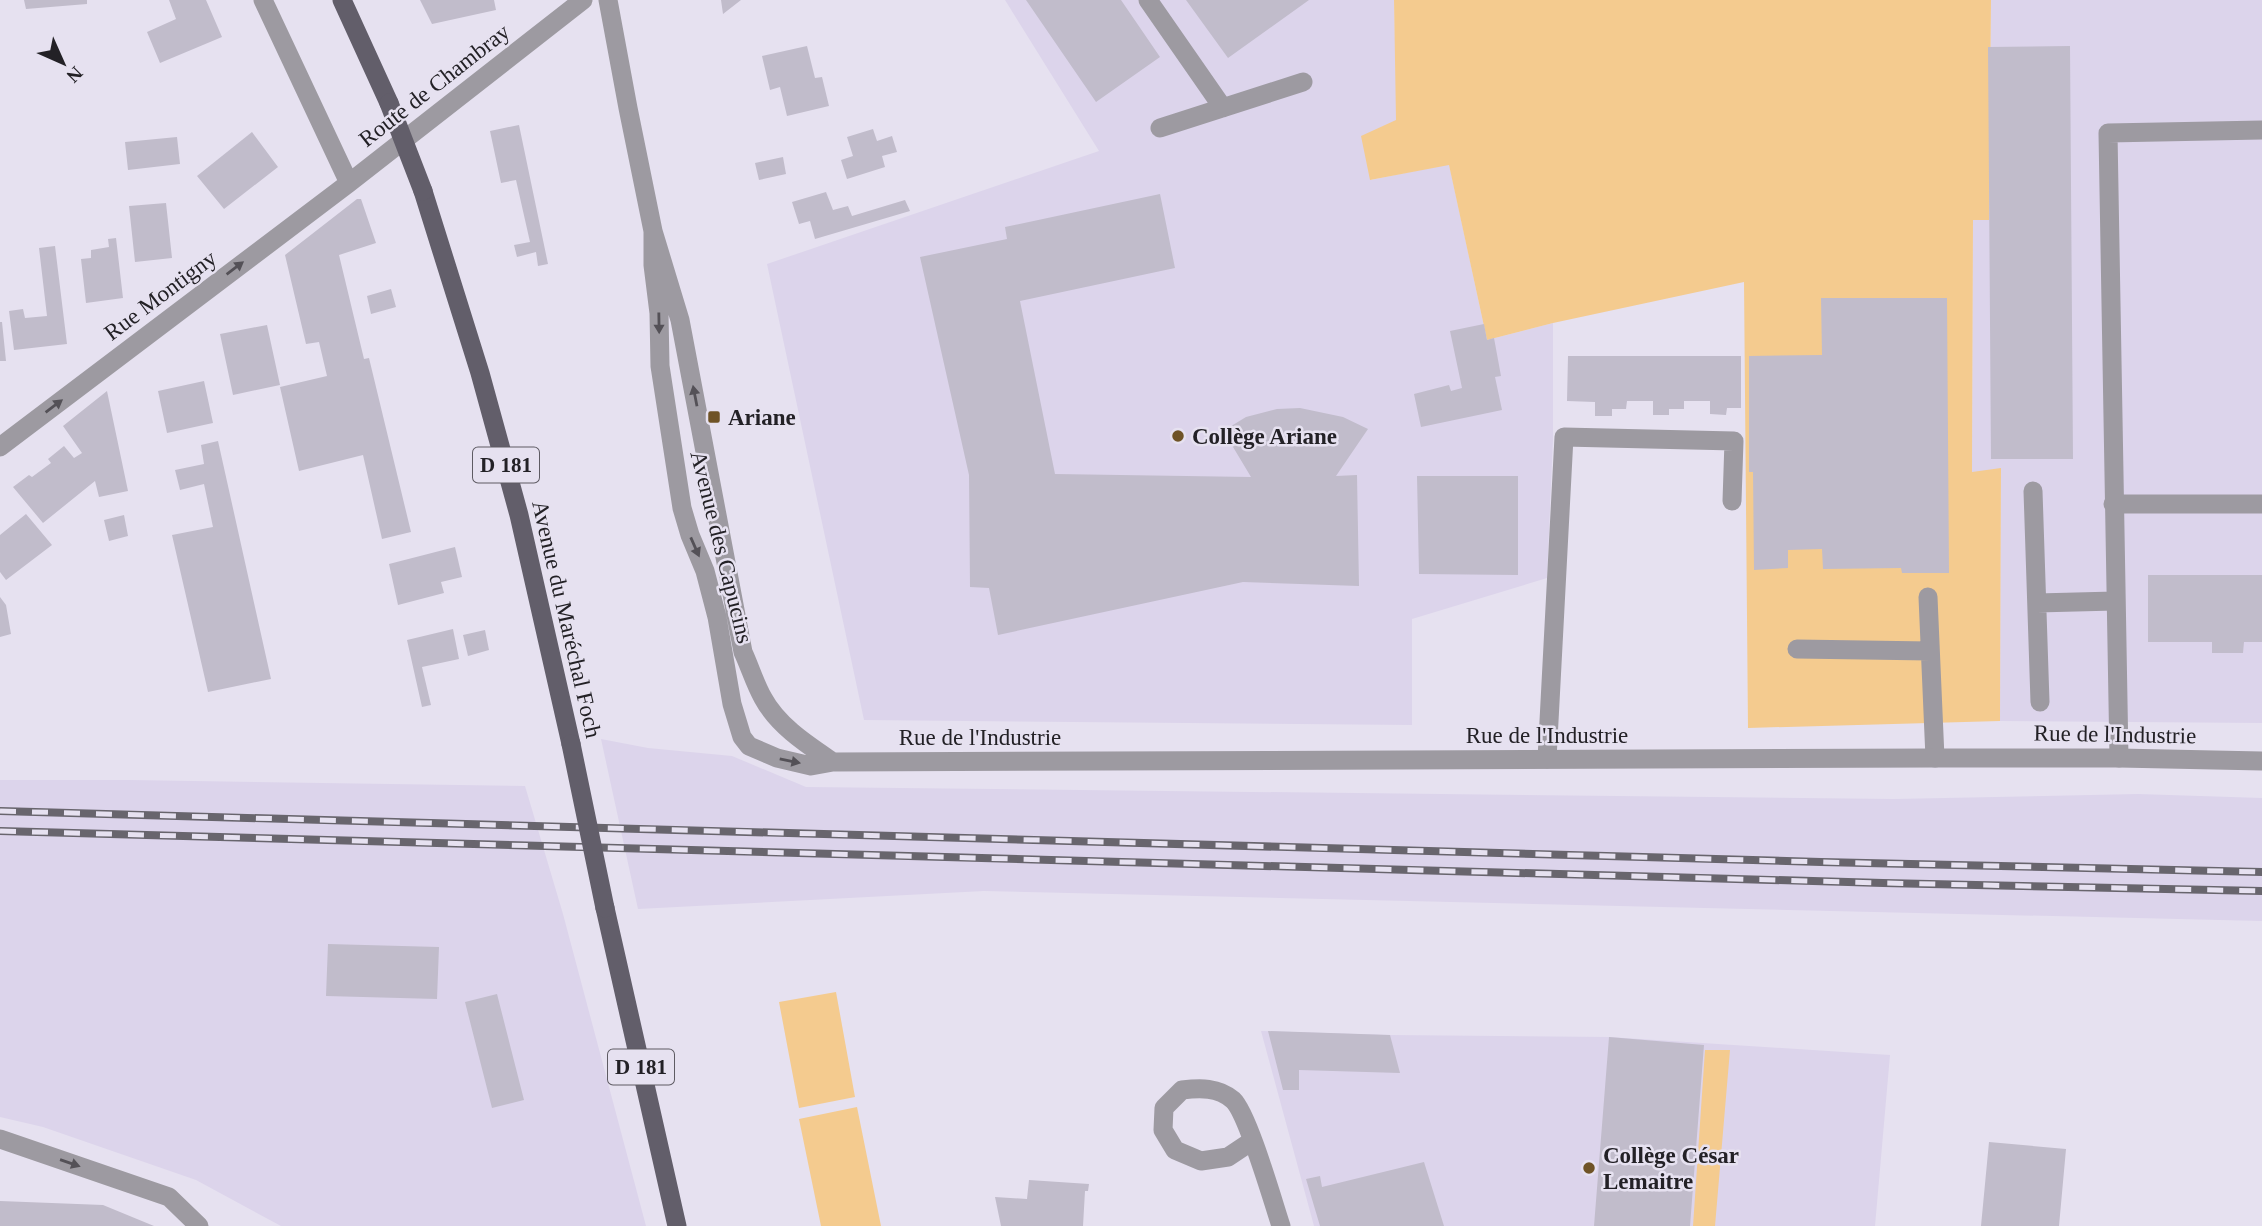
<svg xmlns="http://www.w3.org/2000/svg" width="2262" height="1226" font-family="'Times New Roman',serif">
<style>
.built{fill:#dcd4eb}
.green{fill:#f4cb8f}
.building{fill:#c1bccb}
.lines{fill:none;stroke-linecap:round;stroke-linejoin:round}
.service{stroke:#9d9aa1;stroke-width:19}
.minor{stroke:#9d9aa1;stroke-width:19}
.primary{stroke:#625e6a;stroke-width:19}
.rail-casing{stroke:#68656d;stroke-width:8}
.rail{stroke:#e6e1f0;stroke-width:5;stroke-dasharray:16;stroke-linecap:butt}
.primary-bridge{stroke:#625e6a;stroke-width:19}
.oneway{fill:#545157}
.poi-dot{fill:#6f5326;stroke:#e6e1f0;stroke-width:2.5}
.labels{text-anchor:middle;stroke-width:5;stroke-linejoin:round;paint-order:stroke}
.shield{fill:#e6e1f0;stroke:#5e5b63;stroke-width:2}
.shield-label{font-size:21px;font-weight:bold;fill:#232126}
.street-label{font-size:23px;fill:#232126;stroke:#e6e1f0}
.poi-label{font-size:23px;font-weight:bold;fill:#232126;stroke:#e6e1f0;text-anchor:start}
</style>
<rect width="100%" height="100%" fill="#e6e1f0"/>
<path class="built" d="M1005,0H1394L1397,120L1371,180L1449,164L1487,340L1553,323V439L1547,578L1412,619V725L864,720L767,264L1099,151Z
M1991,0H2262V723L2000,721L2001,469L1972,473L1973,220L1989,219Z
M601,739L648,748L732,756L806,787L1894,799L2138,794L2262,798V921L984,891L638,909Z
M0,780H130L525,786L563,914L646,1226H281L196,1180L43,1127L0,1117Z
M1261,1031L1390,1035L1609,1037L1890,1055L1875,1226H1314Z"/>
<path class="green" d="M1394,0H1991L1989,220H1973L1972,472L2001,468L2000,721L1748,728L1744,282L1553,323L1487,340L1449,165L1370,180L1361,136L1396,120Z
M836,992L855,1097L799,1108L779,1002Z
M1705,1050H1730L1715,1226H1693Z
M857,1107L881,1226H821L799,1119Z"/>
<path class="building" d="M24,0H87V4L26,9Z
M169,0H206L222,37L160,63L147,32L176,19Z
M420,0H494L496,10L432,24Z
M721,0H741L723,14Z
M1026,0H1121L1160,57L1096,102Z
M1186,0H1309L1228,58Z
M807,46L815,78L822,77L829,106L787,116L780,87L770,90L762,56Z
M2070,46L2073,459H1991L1988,47Z
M519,125L548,264L538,266L536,252L517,257L514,245L530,242L516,180L501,183L490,131Z
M873,129L877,141L892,136L897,152L882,156L885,167L847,179L841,160L853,156L847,137Z
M252,132L278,167L224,209L197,176Z
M177,137L180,164L128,170L125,142Z
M783,157L786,174L759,180L755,163Z
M826,192L833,210L848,206L852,216L905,200L910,211L815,239L810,221L799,224L792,202Z
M1160,194L1175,268L1020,301L1055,474L1251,477L1224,432L1228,428L1246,417L1277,409L1300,408L1343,417L1368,429L1336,476L1357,475L1359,586L1243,582L998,635L989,588L970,587L969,475L920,257L1007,239L1005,227Z
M357,199H361L376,243L339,255L364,359L369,358L411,532L382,539L363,455L299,471L280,387L327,376L319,342L306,344L285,255Z
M166,203L172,258L135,262L129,206Z
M116,238L123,298L86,303L81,259L91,258V250L109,247L108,239Z
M55,246L67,344L14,350L9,311L23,309L25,318L47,316L39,248Z
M391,289L396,307L371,314L367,296Z
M1821,298H1947L1949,573H1902L1901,568L1823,569L1822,549L1788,550V568L1754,570L1753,472H1749V356L1822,355Z
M0,322H2L6,361H0Z
M1484,324L1487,340L1494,338L1501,376L1495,377L1502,410L1421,427L1414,394L1449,385L1451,391L1462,388L1450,331Z
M267,325L280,385L233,395L220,334Z
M1568,356H1741V408H1727L1726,415L1710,414V401H1684V409H1669V415H1653V401H1627L1626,409H1612V416H1595V402L1567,401Z
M204,381L213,423L167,433L158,391Z
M107,391L128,491L99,497L95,481L43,523L13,487L29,475L32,477L51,463L48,459L64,446L74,458L82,453L63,426Z
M218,441L271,679L208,692L172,535L213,527L204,484L180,490L175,470L204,464L201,445Z
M1417,476H1518V575L1419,574Z
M26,514L52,545L6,580L0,572V535Z
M124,515L128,536L109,541L104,520Z
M455,547L462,577L441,582L444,593L398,605L389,564Z
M2148,575H2262V642H2244L2243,653H2212V642H2148Z
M0,597L6,605L11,634L0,637Z
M453,629L459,659L422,667L431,705L422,707L407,640Z
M485,630L489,650L468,656L463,635Z
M328,944L439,947L437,999L326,996Z
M497,994L524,1100L492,1108L465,1002Z
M1268,1031L1390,1035L1400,1073L1299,1070V1090H1283Z
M1609,1037L1704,1045L1690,1226H1594Z
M1989,1142L2066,1149L2059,1226H1981Z
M1424,1162L1444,1226H1320L1306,1179L1320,1176L1322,1187Z
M1029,1180L1089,1184L1088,1191H1085L1083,1226H1001L995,1197L1027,1199Z
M0,1201L103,1205L154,1226H0Z"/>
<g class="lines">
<path class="service" d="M1148,0L1223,108
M1160,128L1303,82
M2033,491L2040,702
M2113,504H2262
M1928,597L1935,758
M2037,603L2115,601
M1797,649L1930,651
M2119,758L2108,133L2262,130
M1547,759L1564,437L1734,441L1732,501"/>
<path class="minor" d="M263,0L349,183
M608,0L628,108L653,231L680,320L743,652C750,667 755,684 763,698C778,726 808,745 833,762
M653,231V265L659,313L660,366L682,508L690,535L705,571L717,617L732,704L742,737L749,746L777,758L811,766L833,762L1935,758H2119L2262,761
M0,447L349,183L583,0
M0,1139L169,1197L199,1226
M1252,1141L1228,1157L1201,1161L1175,1150L1163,1130L1164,1108L1182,1090C1200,1088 1218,1087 1233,1100C1248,1114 1273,1202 1281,1226"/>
<path class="primary" d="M342,0L389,103
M423,191L480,373L519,515L571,744
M605,908L677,1226"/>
<defs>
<path id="rail" d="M0,811L1821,862L2262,872
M0,831L1883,883L2262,891"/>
</defs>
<use href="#rail" class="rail-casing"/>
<use href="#rail" class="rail"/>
<path class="primary-bridge" d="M389,103L423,191
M571,744L605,908"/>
</g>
<defs><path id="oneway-solid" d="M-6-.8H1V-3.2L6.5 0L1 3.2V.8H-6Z" transform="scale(1.75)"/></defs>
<g class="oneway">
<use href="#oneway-solid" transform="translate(235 268) rotate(-37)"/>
<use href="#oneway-solid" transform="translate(659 323) rotate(89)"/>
<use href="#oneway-solid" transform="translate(695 396) rotate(-101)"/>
<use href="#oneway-solid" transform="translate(54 406) rotate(-37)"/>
<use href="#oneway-solid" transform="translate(695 547) rotate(66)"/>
<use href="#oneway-solid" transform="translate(790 761) rotate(12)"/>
<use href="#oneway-solid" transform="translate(70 1163) rotate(19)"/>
</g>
<g class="poi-dot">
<rect x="707" y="410" width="14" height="14" rx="3.5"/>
<circle cx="1178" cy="436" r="7"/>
<circle cx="1589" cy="1168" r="7"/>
</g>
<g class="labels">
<g class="shield">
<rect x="473" y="447.5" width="66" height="35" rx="5"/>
<rect x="608" y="1049.5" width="66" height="35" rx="5"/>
</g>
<g class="shield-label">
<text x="506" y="472">D 181</text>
<text x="641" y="1074">D 181</text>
</g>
<g class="street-label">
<text transform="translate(434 85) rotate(-38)" y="8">Route de Chambray</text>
<text transform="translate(160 295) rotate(-37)" y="8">Rue Montigny</text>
<text transform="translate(722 547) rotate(76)" y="8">Avenue des Capucins</text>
<text transform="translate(567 619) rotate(77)" y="8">Avenue du Maréchal Foch</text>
<text transform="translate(2115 734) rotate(1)" y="8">Rue de l'Industrie</text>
<text x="1547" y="743">Rue de l'Industrie</text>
<text x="980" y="745">Rue de l'Industrie</text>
</g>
<g class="poi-label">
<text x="728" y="425">Ariane</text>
<text x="1192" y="444">Collège Ariane</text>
<text x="1603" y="1163">Collège César<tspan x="1603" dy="26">Lemaitre</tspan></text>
</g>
</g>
<g transform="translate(63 63) rotate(135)" stroke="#e6e1f0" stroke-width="5" paint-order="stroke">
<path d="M0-5L12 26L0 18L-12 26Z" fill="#232126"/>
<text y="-10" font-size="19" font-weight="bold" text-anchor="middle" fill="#232126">N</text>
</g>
</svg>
